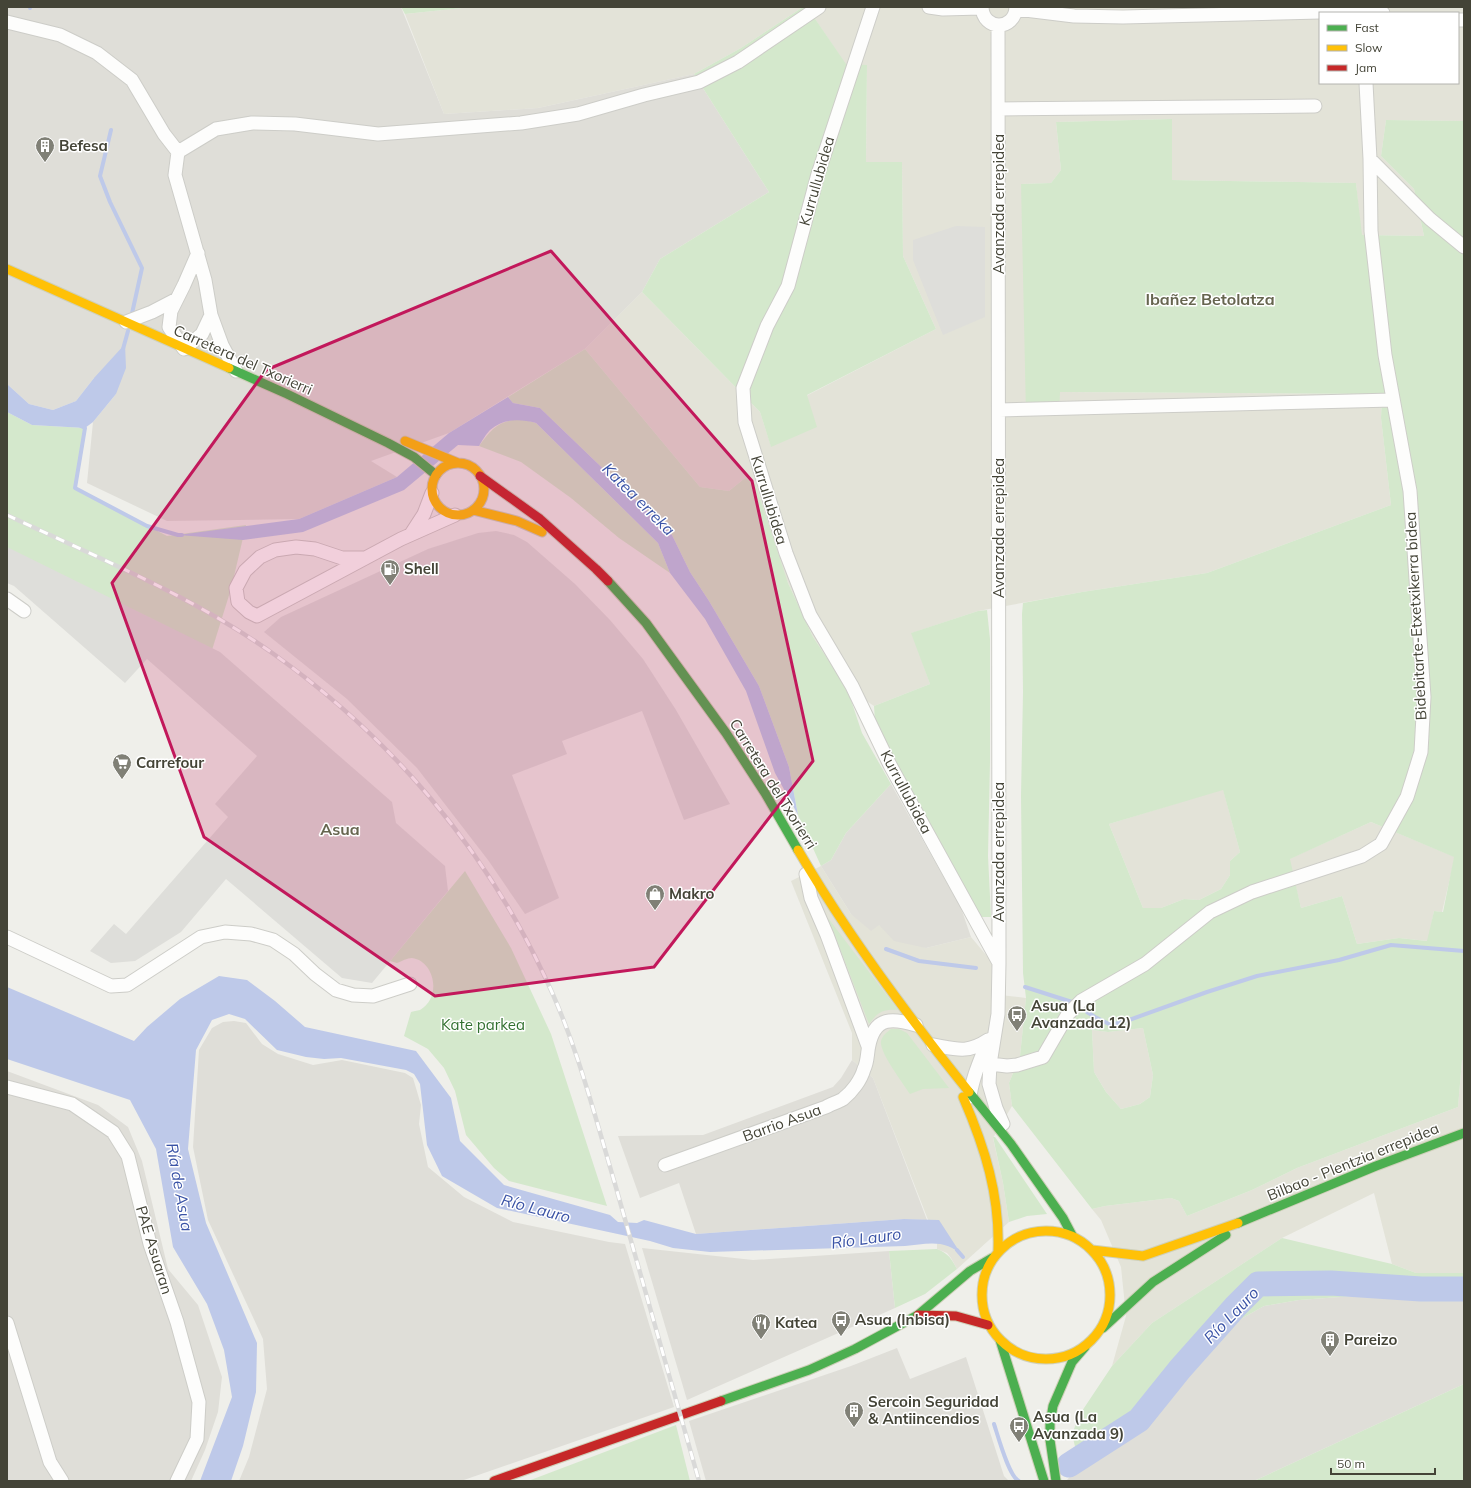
<svg xmlns="http://www.w3.org/2000/svg" width="1471" height="1488" font-family="Mulish,sans-serif">
<style>
.residential{fill:#e3e3d8;fill-rule:evenodd}
.industrial{fill:#dfded8}
.green{fill:#d4e8cc;fill-rule:evenodd}
.parking{fill:#dededa}
.water{fill:#bec9e9}
.lines{fill:none;stroke-linecap:round;stroke-linejoin:round}
.stream{stroke:#bec9e9;stroke-width:4}
.river{stroke:#bec9e9;stroke-width:25}
.street-casing{stroke:#cdcdc8;stroke-width:15}
.fast-casing{stroke:#cfd0b9;stroke-width:11}
.slow-casing{stroke:#cfd0b9;stroke-width:11}
.jam-casing{stroke:#cfd0b9;stroke-width:11}
.street{stroke:#fdfdfc;stroke-width:13}
.fast{stroke:#4caf50;stroke-width:9}
.slow{stroke:#ffc107;stroke-width:9}
.jam{stroke:#c62828;stroke-width:9}
.rail-casing{stroke:#d9d9d8;stroke-width:4.5}
.rail{stroke:#fff;stroke-width:3;stroke-dasharray:9;stroke-linecap:butt}
.marked{fill:#c2185b;fill-opacity:0.2;stroke:#c2185b;stroke-width:3;stroke-linejoin:round}
.labels{text-anchor:middle;stroke-width:3;stroke-linejoin:round;paint-order:stroke}
.poi-label{font-size:15px;font-weight:bold;fill:#444437;stroke:#fff;text-anchor:start}
.street-label{font-size:15px;fill:#444437;stroke:#fff}
.park-label{font-size:15px;fill:#327030;stroke:#fff}
.neighbourhood-label{font-size:16px;font-weight:bold;fill:#66654f;stroke:#fff}
.water-label{font-size:16px;font-style:italic;fill:#3a53a6;stroke:#fff}
</style>
<rect width="100%" height="100%" fill="#efefea"/>
<path class="residential" d="M472,7H803L741,48L694,74L538,108L444,114L405,14Z
M807,7H1464V121L1386,120L1381,156L1414,189L1424,236L1361,235L1356,183L1172,180V119L1056,122L1061,170L1051,183L1021,184L1060,392L1382,394L1381,418L1391,505L1207,573L1082,592L978,611L912,633L930,684L874,706L847,688L813,637L788,583L745,478L729,491L700,487L585,349L642,292L760,412L771,446L806,396L936,329L903,256L902,162L866,163L867,65H846ZM1320,13H1458V83H1320Z
M1223,789L1240,852L1230,861V875L1221,889L1199,900L1184,899L1161,908H1143L1109,824Z
M1371,822L1455,857L1442,912L1434,911L1428,941L1399,938L1357,944L1342,896L1301,908L1289,859Z
M821,866L851,914L879,925L926,948L971,937L992,962L991,994L1026,998L1020,1056L1009,1083L1012,1106L993,1138L1003,1183L1009,1222L957,1269L951,1258L947,1253L937,1249V1243L873,1078L852,1060V1033L791,881Z
M1143,1028L1153,1075L1150,1097L1140,1104L1121,1109L1106,1092L1094,1072L1092,1030L1108,1032Z
M1462,1060H1464V1273H1416L1392,1264L1374,1193L1282,1238L1152,1323L1112,1366L1126,1316L1121,1267L1101,1220L1092,1209L1105,1206L1171,1198L1179,1201L1187,1216L1252,1190L1297,1168L1458,1107Z"/>
<path class="industrial" d="M7,7H401L444,114L538,108L694,74L769,192L660,259L642,292L585,349L449,433L371,461L397,477L299,519L167,521L87,483L93,422L116,394L94,378L76,401L53,410L29,404L7,384Z
M891,784L961,908L971,937L926,948L894,941L879,925L871,931L851,914L821,866L831,860L846,833Z
M234,1021L246,1023L262,1044L278,1054L313,1065L342,1060L405,1073L413,1078L421,1105L419,1124L428,1167L464,1197L513,1222L609,1242L625,1244L674,1407L461,1481H239L249,1457L267,1389L263,1339L208,1220L193,1147L199,1050L212,1028L223,1022Z
M852,1060L873,1078L927,1220L904,1219L696,1234L679,1183L640,1198L618,1136L703,1135L833,1087L841,1078Z
M7,1071L98,1105L128,1127L142,1161L168,1269L198,1305L222,1377L218,1412L205,1450L191,1481H7Z
M642,1248L753,1260L889,1251L895,1308L687,1400Z
M1381,1294L1422,1296H1464V1384L1254,1481H1067V1480L1075,1471L1241,1319L1264,1306L1299,1300Z
M897,1348L910,1379L966,1357L1004,1476L1009,1481H706L689,1421L851,1366Z"/>
<path class="green" d="M401,7H472L405,14Z
M803,7H807L846,64L867,65L866,162H902L903,256L936,329L807,395L817,427L771,447L760,412L642,292L660,259L769,192L694,74L741,48Z
M1172,119V180L1356,183L1362,235L1424,236L1414,189L1381,156L1386,120L1464,121V1060H1462L1458,1107L1297,1168L1252,1190L1187,1216L1179,1201L1171,1198L1105,1206L1092,1209L1012,1106L1009,1083L1020,1056L1026,998L1023,973L1021,796L1023,692L1022,614L1023,603L1082,592L1207,573L1391,505L1381,418L1382,394L1060,392L1059,415L1026,414L1021,184L1051,183L1061,170L1056,122ZM1223,790L1240,852L1230,861V875L1221,889L1199,900L1184,899L1161,908H1143L1109,824ZM1371,822L1454,857L1443,912L1434,911L1427,941L1399,938L1357,944L1342,896L1301,908L1290,859ZM1143,1028L1153,1075L1150,1097L1140,1104L1121,1109L1106,1092L1094,1072L1092,1030L1108,1032Z
M585,349L700,487L729,491L745,478L755,483L788,583L813,637L847,688L862,733L891,784L846,833L831,860L821,866L798,815L789,767L759,686L709,601L690,572L672,535L540,408L513,403L508,397Z
M7,412L32,425L85,428L75,488L167,536L246,525L231,589L212,650L7,548Z
M522,419L536,423L658,543L670,573L619,538L571,498L521,462L479,446C492,428 499,420 522,419Z
M987,610L990,639V762L988,856L991,917H979L895,766L875,722L874,706L930,684L911,633L978,611Z
M465,871L511,948L551,1034L607,1206L509,1181L494,1168L466,1135L455,1091L444,1068L428,1049L404,1036L411,1012C413,1011 417,1011 420,1010C442,998 435,961 412,958C407,958 402,961 397,963L390,961Z
M828,918L898,1010C883,1009 878,1012 869,1024Z
M891,1029H899L907,1033L949,1088L923,1089L910,1094C903,1083 879,1052 881,1041C882,1036 887,1032 891,1029Z
M993,1137H995L1047,1214L1027,1216L1009,1222L1003,1183Z
M1282,1238L1392,1264L1416,1273H1464V1296H1422L1380,1294L1299,1300L1264,1306L1241,1319L1139,1431L1075,1471L1078,1459L1072,1434L1080,1414L1112,1366L1152,1323Z
M937,1249C949,1254 951,1258 957,1269L925,1294L895,1308L889,1251Z
M1464,1384V1481H1254Z
M676,1425L690,1481H528Z"/>
<path class="parking" d="M956,226L985,227V317L943,335L913,260V240Z
M496,531L514,535L527,542L575,584L610,620L643,659L676,710L730,804L684,820L642,711L562,741L567,754L512,775L559,898L525,914L488,860L417,768L347,699L264,632L281,617L428,549L478,533Z
M7,547L220,652L392,802L396,823L445,866L448,891L372,983L342,978L226,879L181,932L135,961L111,963L90,951L114,924L126,934L228,817L215,804L257,756L147,659L125,683L14,586L7,583Z"/>
<path class="water" d="M125,344L126,368L116,394L93,422L85,428L32,425L7,412V384L29,404L53,410L76,401L94,378Z
M508,397L513,403L540,408L672,535L690,572L709,601L759,686L789,767L798,815L775,773L746,691L705,619L670,573L658,543L536,423C520,419 504,418 490,430C486,434 482,441 479,446L458,445L404,490L303,532L243,540L178,535L299,519L397,477L449,433Z
M219,976L247,980L275,1001L305,1027L416,1051L451,1098L460,1141L504,1185L610,1215L618,1222L637,1223L644,1220L696,1234L904,1219L939,1220L963,1257C947,1238 926,1244 905,1246L710,1252L673,1248L650,1241L497,1208L442,1176L427,1145L420,1084L414,1074L406,1070L341,1058L324,1059L306,1057L277,1050L245,1019L229,1014L212,1020L196,1050L188,1149L206,1223L257,1343L256,1392L243,1446L231,1481H200L232,1397L224,1350L207,1304L173,1247L156,1149L130,1100L7,1059V987L134,1041L147,1027L180,999Z"/>
<g class="lines">
<path class="stream" d="M30,7V8
M111,130L100,176L110,202L142,268L131,318
M123,349L128,331
M81,426L85,428L75,488L147,526L178,535H182
M886,949L919,961L976,968
M1025,987L1072,1002
M1087,1012L1095,1017L1111,1025L1129,1020L1207,992L1257,976L1339,960L1391,945L1464,951
M957,1250L963,1257
M994,1424C998,1436 1009,1477 1019,1481"/>
<path class="river" d="M1069,1465L1139,1420L1180,1369L1236,1306L1258,1284L1331,1283L1421,1289H1464"/>
<defs>
<path id="street" d="M873,7L818,174L788,286L767,326L743,388L745,422L786,553L810,615L852,686L890,765L998,961
M929,7L943,9L981,8
M982,7C983,31 1015,31 1016,7
M1016,9L1074,16L1123,17L1361,11L1383,13
M1458,20H1464
M7,22L60,35L97,53L132,80L164,134L178,152
M998,26L999,963L998,1014L990,1064L989,1084L996,1108L1003,1124
M999,109L1315,106
M1370,159L1430,219L1464,247
M198,253L184,285L171,311L169,327L184,349L202,334L211,315L205,280L175,175L178,152L216,129L252,123L295,124L378,134L521,123L578,114L644,95L699,82L738,62L819,7
M211,315L222,345L236,371
M126,322L152,312L177,299
M999,410L1393,400
M411,534L424,514L432,493
M365,558H342L315,549L296,547L275,550L260,557L245,571L236,588L238,602L249,612L257,616L401,539L455,515
M7,599L24,611
M806,874L811,898L827,935L868,1046
M7,937L111,986L127,985L201,937L225,932L251,934L273,940L294,954L315,974L336,990L353,995L373,996L410,984
M933,1045C956,1049 967,1054 988,1040
M990,1064L1007,1066L1017,1065L1043,1057L1068,1014L1081,1001L1145,964L1210,912L1252,892L1362,856L1381,844L1407,797L1421,752L1424,697L1410,491L1385,355L1371,231L1370,159L1366,83
M7,1087L72,1104L113,1132L128,1156L150,1244L177,1322L199,1402L197,1439L177,1481
M970,1097C972,1077 981,1059 988,1040
M665,1165L826,1107C831,1104 838,1102 843,1099C852,1092 861,1080 864,1069C868,1061 867,1053 869,1045C875,1016 893,1018 916,1025
M7,1323L50,1462L62,1481"/>
<path id="fast" d="M229,368L287,394L388,443L414,457L436,475
M608,581L646,623L726,733L765,793L798,850
M969,1092L1011,1144L1063,1218L1072,1235
M1238,1223L1376,1166L1464,1133
M1103,1328L1153,1282L1226,1235
M1000,1340L1044,1481
M721,1401L809,1370L855,1349L918,1315L970,1271L992,1258
M1056,1481L1050,1440V1424L1053,1406L1072,1362L1085,1347"/>
<path id="slow" d="M7,269L229,368
M405,441L458,463
M432 489a26 26 0 1 1 52 0a26 26 0 1 1-52 0Z
M473,510L517,521L542,532
M798,850C848,936 907,1015 969,1092
M963,1097C985,1148 1000,1195 998,1251
M982 1295a64 64 0 1 1 128 0a64 64 0 1 1-128 0Z
M1092,1250L1143,1256L1238,1223"/>
<path id="jam" d="M480,476L540,519L596,569L608,581
M918,1315L956,1316L988,1325
M494,1481L721,1401"/>
</defs>
<use href="#street" class="street-casing"/>
<use href="#fast" class="fast-casing"/>
<use href="#slow" class="slow-casing"/>
<use href="#jam" class="jam-casing"/>
<use href="#street" class="street"/>
<use href="#fast" class="fast"/>
<use href="#slow" class="slow"/>
<use href="#jam" class="jam"/>
<defs>
<path id="rail" d="M7,515C98,558 193,596 275,655C390,737 484,847 544,975C576,1041 594,1113 615,1184C643,1283 671,1382 699,1481"/>
</defs>
<use href="#rail" class="rail-casing"/>
<use href="#rail" class="rail"/>
</g>
<path class="marked" d="M551,251L752,481L813,761L654,967L435,996L204,837L112,583L266,370Z"/>
<defs>
<symbol id="building-pin" viewBox="-11 -11 22 30"><path d="M0 17L-7.5 6A9.5 9.5 0 1 1 7.5 6Z" fill="#808076" stroke="#fff"/><path d="M-4-6H4V6H1V3H-1V6H-4ZM-2.5-4.3h1.7v1.8h-1.7ZM.8-4.3h1.7v1.8H.8ZM-2.5-1h1.7V.8h-1.7ZM.8-1h1.7V.8H.8Z" fill="#fff"/></symbol>
<symbol id="fuel-pin" viewBox="-11 -11 22 30"><path d="M0 17L-7.5 6A9.5 9.5 0 1 1 7.5 6Z" fill="#808076" stroke="#fff"/><path d="M-5.5-6h7V0h2V4h1.3V-2.5L3-4.5l.8-.8L6-3V5H2.5V1h-1V6h-7ZM-4.2-4.7v3.2H.2V-4.7Z" fill="#fff"/></symbol>
<symbol id="supermarket-pin" viewBox="-11 -11 22 30"><path d="M0 17L-7.5 6A9.5 9.5 0 1 1 7.5 6Z" fill="#808076" stroke="#fff"/><path d="M-6-5.5h2.5l.6 2H6L4.5 2H-2.5L-4.4-4H-6ZM-1.5 3.2a1.3 1.3 0 1 0 .1 0ZM3 3.2a1.3 1.3 0 1 0 .1 0Z" fill="#fff"/></symbol>
<symbol id="shop-pin" viewBox="-11 -11 22 30"><path d="M0 17L-7.5 6A9.5 9.5 0 1 1 7.5 6Z" fill="#808076" stroke="#fff"/><path d="M-5-2.5h2.3a2.7 3.5 0 0 1 5.4 0H5L5.5 6h-11ZM-1.5-2.5h3a1.5 2.3 0 0 0-3 0Z" fill="#fff"/></symbol>
<symbol id="bus-pin" viewBox="-11 -11 22 30"><path d="M0 17L-7.5 6A9.5 9.5 0 1 1 7.5 6Z" fill="#808076" stroke="#fff"/><path d="M-5-6H5V4H4V6H2V4H-2V6H-4V4H-5ZM-3.5-4V0h7V-4ZM-3.5 1.2v1.5H-2V1.2ZM2 1.2v1.5H3.5V1.2Z" fill="#fff"/></symbol>
<symbol id="restaurant-pin" viewBox="-11 -11 22 30"><path d="M0 17L-7.5 6A9.5 9.5 0 1 1 7.5 6Z" fill="#808076" stroke="#fff"/><path d="M-5-6h1v4h1v-4h1v4h1v-4h1v5L-1.5 .5V6h-2V.5L-5-1ZM5-6V6H3V1.5H1.5Q1.5-4 5-6Z" fill="#fff"/></symbol>
</defs>
<g fill-rule="evenodd">
<use href="#building-pin" x="34" y="135" width="22" height="30"/>
<use href="#fuel-pin" x="379" y="558" width="22" height="30"/>
<use href="#supermarket-pin" x="111" y="752" width="22" height="30"/>
<use href="#shop-pin" x="644" y="883" width="22" height="30"/>
<use href="#bus-pin" x="1006" y="1004" width="22" height="30"/>
<use href="#bus-pin" x="830" y="1309" width="22" height="30"/>
<use href="#restaurant-pin" x="750" y="1312" width="22" height="30"/>
<use href="#building-pin" x="1319" y="1329" width="22" height="30"/>
<use href="#building-pin" x="843" y="1400" width="22" height="30"/>
<use href="#bus-pin" x="1008" y="1415" width="22" height="30"/>
</g>
<g class="labels">
<g class="poi-label">
<text x="59" y="151">Befesa</text>
<text x="404" y="574">Shell</text>
<text x="136" y="768">Carrefour</text>
<text x="669" y="899">Makro</text>
<text x="1031" y="1011">Asua (La<tspan x="1031" dy="17">Avanzada 12)</tspan></text>
<text x="855" y="1325">Asua (Inbisa)</text>
<text x="775" y="1328">Katea</text>
<text x="1344" y="1345">Pareizo</text>
<text x="868" y="1407">Sercoin Seguridad<tspan x="868" dy="17">&amp; Antiincendios</tspan></text>
<text x="1033" y="1422">Asua (La<tspan x="1033" dy="17">Avanzada 9)</tspan></text>
</g>
<g class="street-label">
<text transform="translate(817 181) rotate(-74)" y="5">Kurrullubidea</text>
<text transform="translate(999 204) rotate(-90)" y="5">Avanzada errepidea</text>
<text transform="translate(243 360) rotate(24)" y="5">Carretera del Txorierri</text>
<text transform="translate(769 500) rotate(73)" y="5">Kurrullubidea</text>
<text transform="translate(999 528) rotate(-90)" y="5">Avanzada errepidea</text>
<text transform="translate(1416 616) rotate(-93)" y="5">Bidebitarte-Etxetxikerra bidea</text>
<text transform="translate(773 784) rotate(58)" y="5">Carretera del Txorierri</text>
<text transform="translate(906 792) rotate(62)" y="5">Kurrullubidea</text>
<text transform="translate(999 852) rotate(-90)" y="5">Avanzada errepidea</text>
<text transform="translate(782 1123) rotate(-20)" y="5">Barrio Asua</text>
<text transform="translate(1353 1162) rotate(-22)" y="5">Bilbao - Plentzia errepidea</text>
<text transform="translate(154 1250) rotate(73)" y="5">PAE Asuaran</text>
</g>
<g class="park-label">
<text x="483" y="1030">Kate parkea</text>
</g>
<g class="neighbourhood-label">
<text x="1210" y="305">Ibañez Betolatza</text>
<text x="340" y="835">Asua</text>
</g>
<g class="water-label">
<text transform="translate(639 499) rotate(45)" y="6">Katea erreka</text>
<text transform="translate(180 1187) rotate(80)" y="6">Ría de Asua</text>
<text transform="translate(536 1208) rotate(15)" y="6">Río Lauro</text>
<text transform="translate(866 1238) rotate(-8)" y="6">Río Lauro</text>
<text transform="translate(1231 1315) rotate(-46)" y="6">Río Lauro</text>
</g>
</g>
<rect width="1471" height="1488" fill="none" stroke="#444437" stroke-width="16"/>
<rect x="1319" y="12" width="140" height="72" fill="#ffffff" stroke="#b4b4af"/>
<rect x="1327" y="25" width="20" height="6" fill="#4caf50" stroke="#b4b4af"/>
<text x="1355" y="32" font-size="12" fill="#444437">Fast</text>
<rect x="1327" y="45" width="20" height="6" fill="#ffc107" stroke="#b4b4af"/>
<text x="1355" y="52" font-size="12" fill="#444437">Slow</text>
<rect x="1327" y="65" width="20" height="6" fill="#c62828" stroke="#b4b4af"/>
<text x="1355" y="72" font-size="12" fill="#444437">Jam</text>
<path d="M1331 1468v6h104v-6" fill="none" stroke="#444437" stroke-width="2"/>
<text x="1337" y="1468" font-size="12" fill="#444437" stroke="#ffffff" stroke-width="3" paint-order="stroke">50 m</text>
</svg>
